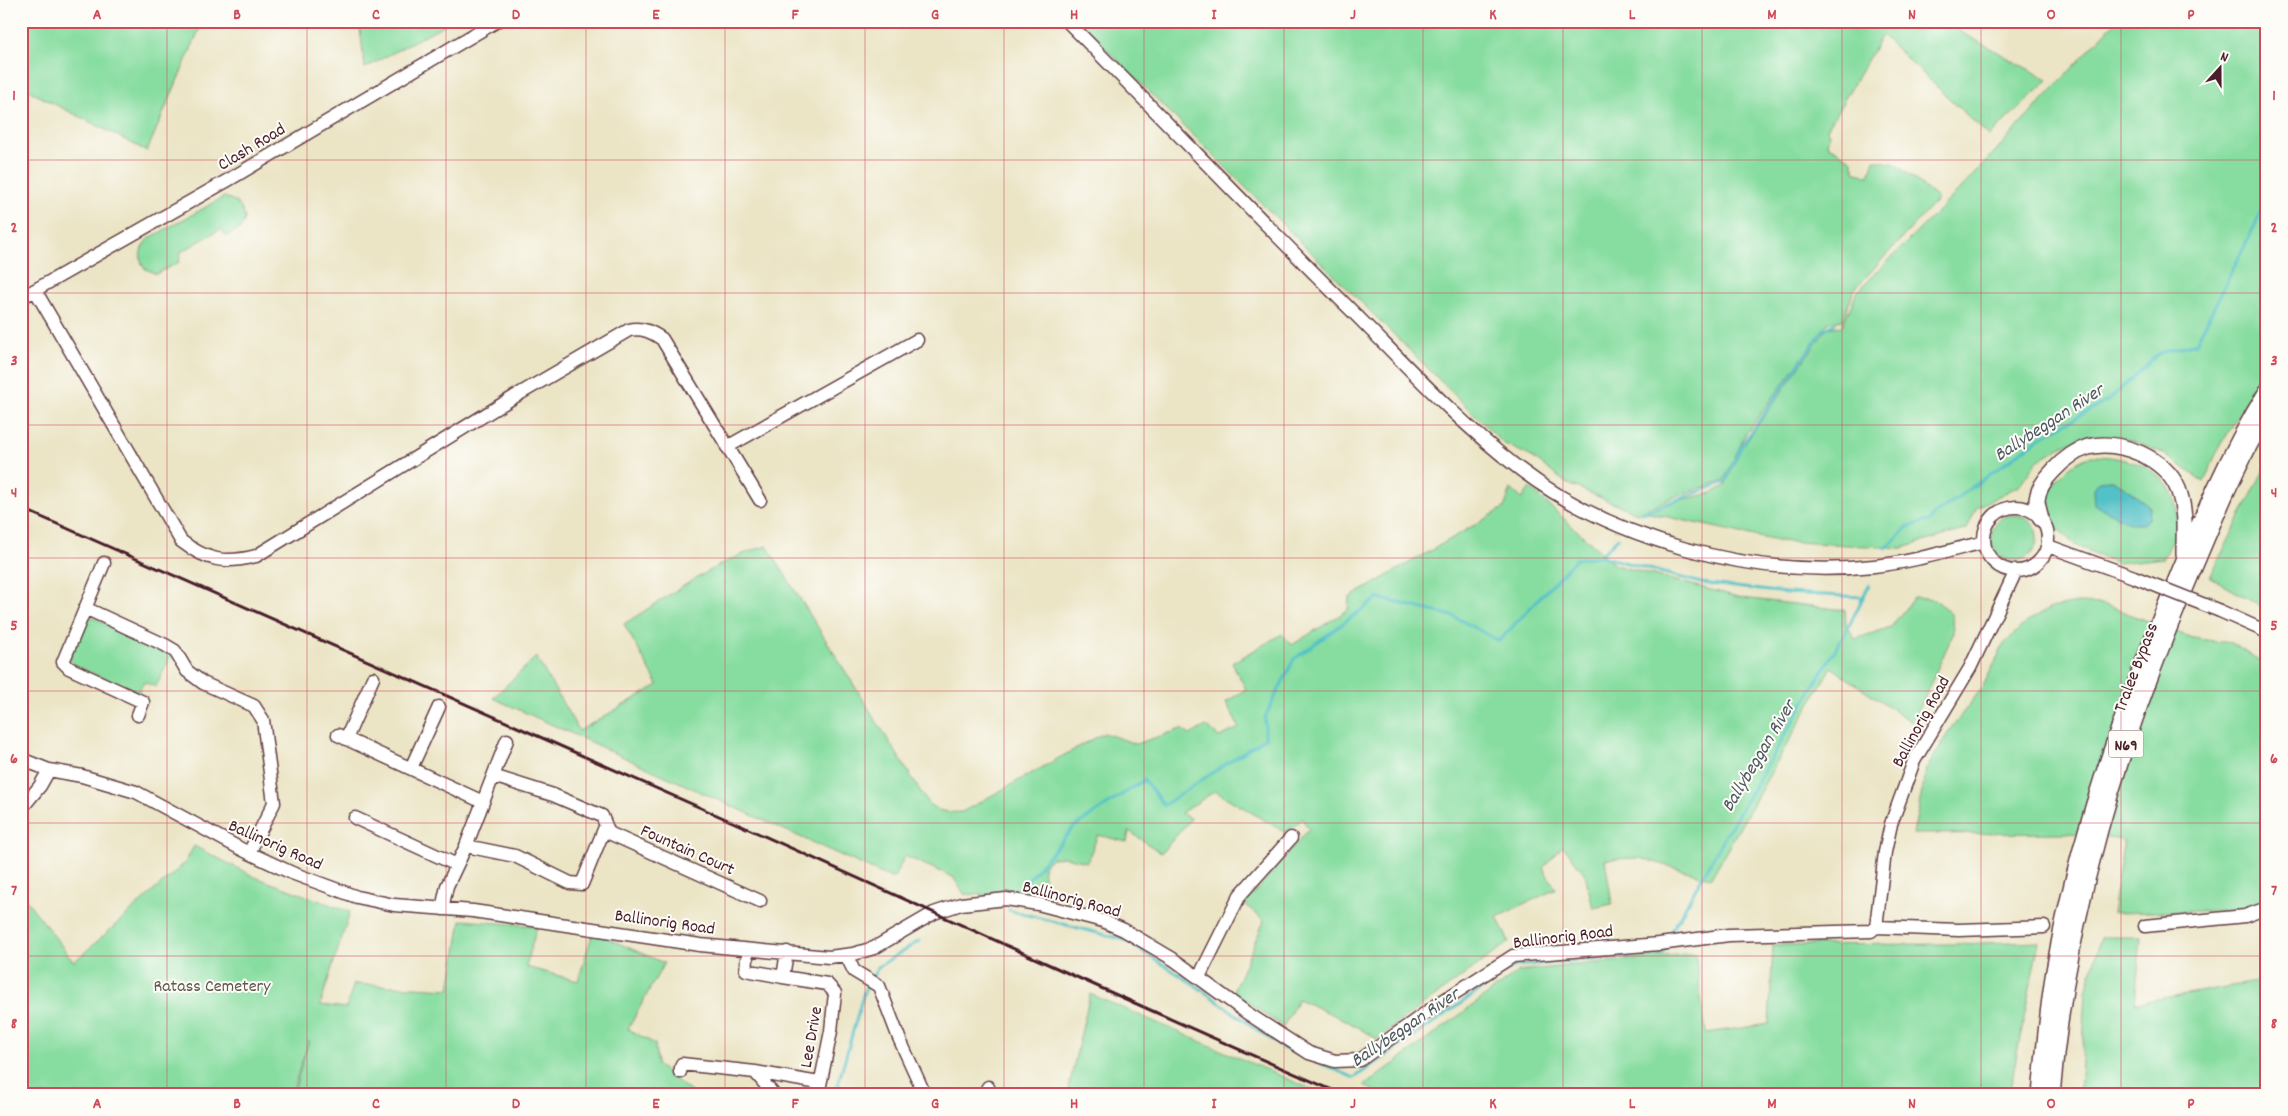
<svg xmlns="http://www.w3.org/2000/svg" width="2288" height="1116" font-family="Dekko,sans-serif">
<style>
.green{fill:#87dda0;stroke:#687e66;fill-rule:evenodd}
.water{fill:#53c1c8;stroke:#4e707a}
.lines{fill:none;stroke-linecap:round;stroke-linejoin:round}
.stream{stroke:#53c1c8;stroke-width:3}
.minor-casing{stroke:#623d42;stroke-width:15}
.major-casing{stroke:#623d42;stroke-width:18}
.minor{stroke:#fff;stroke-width:12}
.major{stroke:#fff;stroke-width:15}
.rail{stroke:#4a1f2b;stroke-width:3}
.minor-bridge-casing{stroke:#623d42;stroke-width:15;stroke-linecap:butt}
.minor-bridge{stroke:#fff;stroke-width:12}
.grid{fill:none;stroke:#d1495b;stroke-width:1;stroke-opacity:0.55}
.labels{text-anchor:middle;stroke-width:4;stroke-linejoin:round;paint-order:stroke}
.shield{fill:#fdfcf7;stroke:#806168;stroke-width:1}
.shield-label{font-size:16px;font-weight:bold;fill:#4a1f2b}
.street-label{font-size:18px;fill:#4a1f2b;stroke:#fdfcf7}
.park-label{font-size:18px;fill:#5c584e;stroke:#fdfcf7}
.water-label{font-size:19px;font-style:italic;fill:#4d5862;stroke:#fdfcf7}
.neatline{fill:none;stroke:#d1495b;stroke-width:2}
.grid-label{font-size:16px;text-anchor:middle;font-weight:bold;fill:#d1495b}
</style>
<rect width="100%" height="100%" fill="#fdfcf7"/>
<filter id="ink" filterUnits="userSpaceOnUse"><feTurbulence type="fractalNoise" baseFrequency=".02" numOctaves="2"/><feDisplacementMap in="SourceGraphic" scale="10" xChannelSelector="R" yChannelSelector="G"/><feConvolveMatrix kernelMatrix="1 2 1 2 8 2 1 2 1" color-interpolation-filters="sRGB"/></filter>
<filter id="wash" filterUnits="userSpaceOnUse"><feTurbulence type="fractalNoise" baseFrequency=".0096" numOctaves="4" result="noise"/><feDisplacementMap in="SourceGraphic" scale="20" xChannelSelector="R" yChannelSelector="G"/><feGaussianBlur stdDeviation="1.12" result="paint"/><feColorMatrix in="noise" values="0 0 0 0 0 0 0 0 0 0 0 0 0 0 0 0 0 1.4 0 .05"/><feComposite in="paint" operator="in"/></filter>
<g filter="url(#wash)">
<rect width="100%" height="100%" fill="#ebe4c5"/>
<path class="green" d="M21,21H203L147,151L33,93L21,83Z
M359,21H451L365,68Z
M1078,21H1941L2048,80L1989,136L1882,35L1827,129L1829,135L1827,145L1851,159L1856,173L1869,176L1874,160L1896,164L1938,199L1854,290L1843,320L1828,323L1745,435L1724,480L1677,496L1637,513L1566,483L1532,457L1503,443Z
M2116,21H2267V364L2215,456L2204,482L2161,452L2125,439L2089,435L2062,446L2037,461L2020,485L1976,508L1967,529L1902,548L1777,541L1645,512L1676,501L1712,493L1725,486L1740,450L1827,328L1842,326L1857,292L1966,183Z
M224,197C236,200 242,206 245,219L240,229L226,236L221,229L181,252L179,262L156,274L144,268C138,257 140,248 148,239Z
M2091,456C2135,456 2181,473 2177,525C2176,536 2168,548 2164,558L2117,563L2075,545L2052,523L2043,500C2059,476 2064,467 2091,456ZM2112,480L2125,487L2150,507L2099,481Z
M2267,464V610L2210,577Z
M1530,488L1615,565L1742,598L1845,610L1846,624L1855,639L1891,627L1914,597L1935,599L1952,615L1953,634L1913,723L1831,667L1711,878L1640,858L1605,859L1612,904L1593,908L1585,874L1563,846L1543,868L1556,889L1497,917L1509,942L1377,1039L1347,1021L1298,999L1283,1027L1233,992L1264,921L1245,904L1309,829L1302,819L1286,833L1215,791L1181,813L1191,819L1161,853L1129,831L1127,842L1098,835L1087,862L1065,857L1052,858L1043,866L1046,897L964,894L953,877L905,856L893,879L493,698L536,657L579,731L658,685L624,624C664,599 722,557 767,546L927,802C937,812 948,813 962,812L1104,733L1136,744L1181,729L1190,735L1206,726L1219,737L1239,728L1226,702L1246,689L1232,663L1282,634L1292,645L1348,610L1349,598L1504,508L1511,489L1522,499Z
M1991 538a23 23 0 1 1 46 0a23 23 0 1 1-46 0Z
M2077,603L2103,604L2192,638L2231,643L2267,665V899L2247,910L2112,913L2124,840L2069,833L1913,834L1927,768L1951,728L1982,688L2004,644L2026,622L2051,608Z
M92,617L172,654L156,687L144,682L138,693L74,665L70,659L86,619Z
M194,846L255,877L350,912L320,1005L346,1008L354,984L450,989L461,920L537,926L526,967L578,981L593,932L664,963L628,1029L655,1044L657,1065L695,1095H293L309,1040L291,1095H21V893L74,962L185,863Z
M2101,937H2141L2135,1003L2267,980V1095H2080L2086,992Z
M2039,941L2009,1095H1384L1364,1086L1519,971L1695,953L1706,1033L1769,1024L1773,945L1955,944Z
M1090,994L1325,1095H1067Z"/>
<path class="water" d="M2112,480L2125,487L2150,507L2149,519L2142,524H2131L2094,504L2093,490L2099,481Z"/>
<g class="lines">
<path class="stream" d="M1642,513L1725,482L1742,445L1823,330L1835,324
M1886,548L1908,527L1931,520V517L2041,437L2109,400L2159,353L2196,343L2267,201
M1601,556L1701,583L1786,593L1863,597
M1020,889L1074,827L1144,780L1164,805L1265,738V717L1294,659L1378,598L1453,616L1499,641L1576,559L1600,556L1618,538
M1009,910L1125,940L1195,985L1283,1048L1305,1057
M1668,938L1727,833L1848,628L1869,585
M872,978L878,967L919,941
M1313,1060L1354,1078L1514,966L1663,953L1665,949
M846,1095L838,1084L864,992L869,983"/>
</g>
</g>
<g filter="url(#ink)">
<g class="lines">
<defs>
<path id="minor" d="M1067,21C1163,118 1256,216 1353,312C1406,365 1457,421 1517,467C1613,541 1754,579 1874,566C1912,562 1948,551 1984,542
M35,290L181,541C207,561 225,564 256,556L514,397L629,330C642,327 652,332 662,339L760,500
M21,298L230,179L497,21
M727,447L917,340
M1984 539a32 32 0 1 1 64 0a32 32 0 1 1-64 0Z
M2048,546L2134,577
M104,563L63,662L69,668L143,702L138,715
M85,608L165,645L175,651L187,671L203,683L254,706L263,720L274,803L249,853
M2220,611L2267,632
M338,735L483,802
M346,739L373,678
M21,759L49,770L82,776L136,792L243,850L292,873L357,897L394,905L473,911L700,945L829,957L853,954L874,948L934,913L961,904L1006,899L1038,904L1103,921L1124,930L1173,959L1247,1013L1309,1053L1335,1061L1360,1060L1441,1002L1513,956L1659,944L1729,935L1871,931L1876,927L1885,852L1891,824L1914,761L1970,668L2016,571
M411,768L439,707
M493,776L553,795L602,816L609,833L760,901
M21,809L40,786L49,770
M355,818L457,865
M466,846L515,856L570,883L582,884L605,827
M442,909L447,886L466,846L507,740
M2145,926L2245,916L2267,908
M1876,927L1959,930L2044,927
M787,952L783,977L827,984L835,993L831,1031L818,1095
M846,955L854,971L879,986L899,1038L925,1095
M747,959L746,970L783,977
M1199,977L1240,895L1291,838
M680,1072L682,1064L755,1072L774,1095
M755,1072L819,1083
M984,1095L988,1087"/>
<path id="major" d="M2041,519C2040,513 2037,506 2037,500C2038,489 2046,478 2053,471C2062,461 2075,451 2088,447C2120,439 2165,458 2178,489C2186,509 2184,533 2184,554
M2040,1095C2044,1054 2047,1012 2054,971C2076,840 2121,715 2171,592C2199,523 2227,455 2267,391
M2052,1095C2067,911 2119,744 2191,575C2214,521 2236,465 2267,414"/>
</defs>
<use href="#minor" class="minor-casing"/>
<use href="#major" class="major-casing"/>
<use href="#minor" class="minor"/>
<use href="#major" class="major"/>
<path class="rail" d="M21,508C265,617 510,722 753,831C950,919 1145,1010 1344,1095"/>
<defs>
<path id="minor-bridge" d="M2134,577L2220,611"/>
</defs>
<use href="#minor-bridge" class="minor-bridge-casing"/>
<use href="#minor-bridge" class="minor-bridge"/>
</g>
</g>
<path class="grid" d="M167,21V1095M307,21V1095M446,21V1095M586,21V1095M725,21V1095M865,21V1095M1004,21V1095M1144,21V1095M1284,21V1095M1423,21V1095M1563,21V1095M1702,21V1095M1842,21V1095M1981,21V1095M2121,21V1095M21,160H2267M21,293H2267M21,425H2267M21,558H2267M21,691H2267M21,823H2267M21,956H2267"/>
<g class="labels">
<rect class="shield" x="2108.5" y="730.5" width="35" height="27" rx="4"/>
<g class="shield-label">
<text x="2126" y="750">N69</text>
</g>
<g class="street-label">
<text transform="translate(251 146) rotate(-31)" y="6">Clash Road</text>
<text transform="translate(2135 667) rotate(-69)" y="6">Tralee Bypass</text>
<text transform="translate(1920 721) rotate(-61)" y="6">Ballinorig Road</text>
<text transform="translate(276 844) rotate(24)" y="6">Ballinorig Road</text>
<text transform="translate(688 849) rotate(24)" y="6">Fountain Court</text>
<text transform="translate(1072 898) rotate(15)" y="6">Ballinorig Road</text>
<text transform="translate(665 921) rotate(8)" y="6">Ballinorig Road</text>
<text transform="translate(1563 936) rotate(-7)" y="6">Ballinorig Road</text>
<text transform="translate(810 1037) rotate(-80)" y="6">Lee Drive</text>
</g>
<g class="park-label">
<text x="212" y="991">Ratass Cemetery</text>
</g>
<g class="water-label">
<text transform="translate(2048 421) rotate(-33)" y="7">Ballybeggan River</text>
<text transform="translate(1757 755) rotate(-59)" y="7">Ballybeggan River</text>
<text transform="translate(1404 1026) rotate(-34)" y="7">Ballybeggan River</text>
</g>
</g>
<rect width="2288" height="1116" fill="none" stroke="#fdfcf7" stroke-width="55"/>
<g transform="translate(2220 68) rotate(21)" stroke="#fdfcf7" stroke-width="4" paint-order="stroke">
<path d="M0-4L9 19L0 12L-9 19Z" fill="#4a1f2b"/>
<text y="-8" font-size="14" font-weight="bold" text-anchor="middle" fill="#4a1f2b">N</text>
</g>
<rect x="28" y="28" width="2232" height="1060" class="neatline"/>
<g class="grid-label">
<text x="97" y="19">A</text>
<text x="237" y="19">B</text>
<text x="376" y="19">C</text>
<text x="516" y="19">D</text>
<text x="656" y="19">E</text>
<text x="795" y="19">F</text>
<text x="935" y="19">G</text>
<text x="1074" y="19">H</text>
<text x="1214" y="19">I</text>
<text x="1353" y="19">J</text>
<text x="1493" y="19">K</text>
<text x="1632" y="19">L</text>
<text x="1772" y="19">M</text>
<text x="1912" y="19">N</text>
<text x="2051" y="19">O</text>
<text x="2191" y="19">P</text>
<text x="14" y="100">1</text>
<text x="2274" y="100">1</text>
<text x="14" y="232">2</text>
<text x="2274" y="232">2</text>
<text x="14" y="365">3</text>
<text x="2274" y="365">3</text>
<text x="14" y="497">4</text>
<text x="2274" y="497">4</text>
<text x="14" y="630">5</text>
<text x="2274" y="630">5</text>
<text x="14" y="763">6</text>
<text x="2274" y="763">6</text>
<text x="14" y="895">7</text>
<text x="2274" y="895">7</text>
<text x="14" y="1028">8</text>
<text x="2274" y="1028">8</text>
<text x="97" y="1108">A</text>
<text x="237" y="1108">B</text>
<text x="376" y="1108">C</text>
<text x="516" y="1108">D</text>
<text x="656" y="1108">E</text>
<text x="795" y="1108">F</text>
<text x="935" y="1108">G</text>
<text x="1074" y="1108">H</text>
<text x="1214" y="1108">I</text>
<text x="1353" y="1108">J</text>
<text x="1493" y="1108">K</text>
<text x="1632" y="1108">L</text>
<text x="1772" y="1108">M</text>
<text x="1912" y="1108">N</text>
<text x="2051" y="1108">O</text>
<text x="2191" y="1108">P</text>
</g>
</svg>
